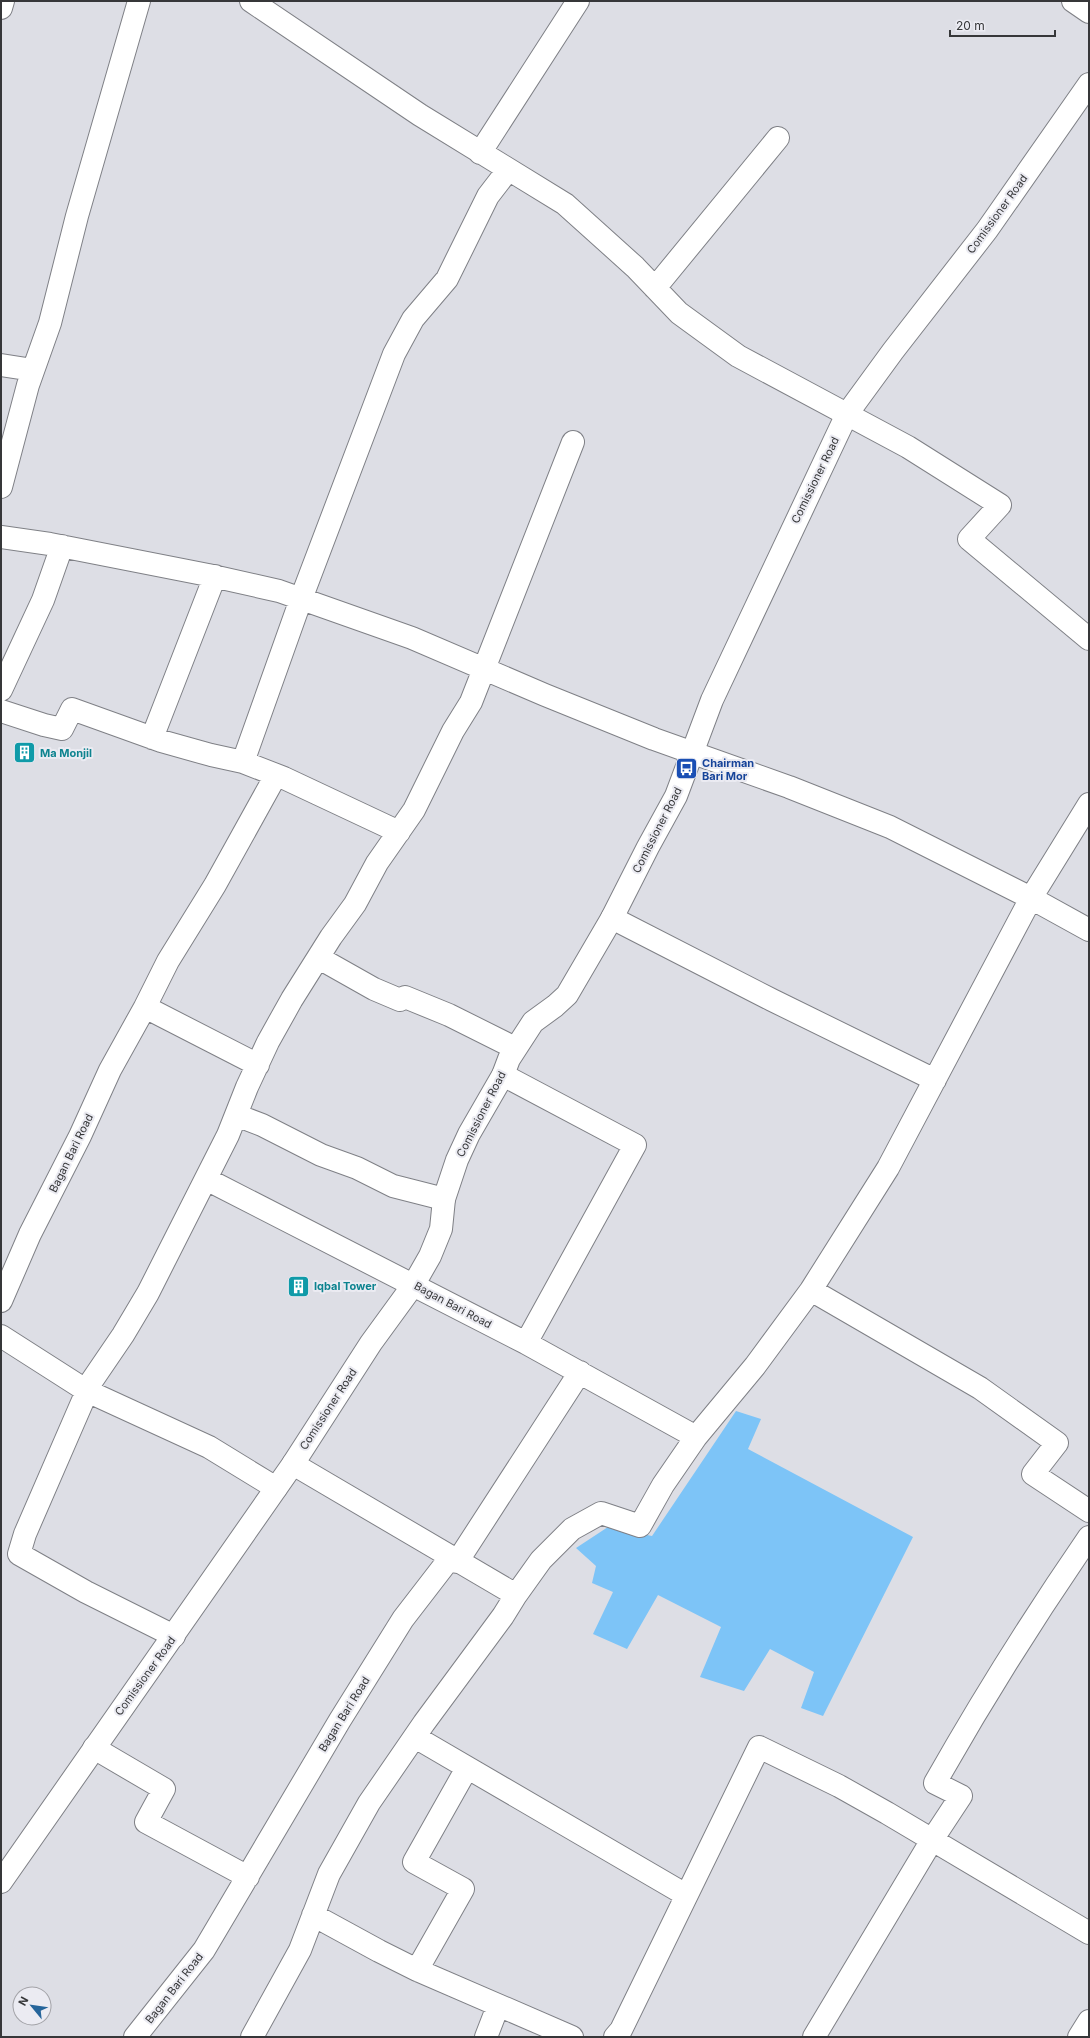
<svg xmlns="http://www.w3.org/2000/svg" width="1090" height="2038" font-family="Inter,sans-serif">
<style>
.water{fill:#7dc4f7}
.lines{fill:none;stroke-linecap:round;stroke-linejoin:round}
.street-casing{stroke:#7f8086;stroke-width:24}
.secondary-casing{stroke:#7f8086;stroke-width:24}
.street{stroke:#fff;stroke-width:22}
.secondary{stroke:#fff;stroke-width:22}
.labels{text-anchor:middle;stroke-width:4;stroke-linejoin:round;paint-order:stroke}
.street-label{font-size:11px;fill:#363739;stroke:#ebebf2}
.culture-label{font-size:11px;font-weight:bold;fill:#0d838f;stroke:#ebebf2;text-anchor:start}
.transit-label{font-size:11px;font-weight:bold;fill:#164399;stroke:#ebebf2;text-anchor:start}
</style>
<rect width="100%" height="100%" fill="#dddee5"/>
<path class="water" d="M736,1411L761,1419L748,1449L913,1537L823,1716L801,1708L814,1672L770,1649L744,1691L700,1677L721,1627L658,1595L627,1649L593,1634L613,1592L592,1583L596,1566L576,1548L608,1527L652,1536Z"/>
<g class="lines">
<defs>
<path id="street" d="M251,1L420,115L565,204L635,267L679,313L738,356L908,447L1000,505L969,539L1089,639
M1073,1L1089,12
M1,8L3,1
M480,153L578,1
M655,288L778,138
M1,365L33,370
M1,487L28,385L50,323L77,216L139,1
M1,537L50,544L208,575L279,591L412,638L545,695L654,739L789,787L890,827L1031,898L1089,930
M1,690L43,600L62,546
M1,711L44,725L62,729L72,709L161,741L211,755L243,762L284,778L399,832
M152,738L215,576
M243,762L301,599L394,354L413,319L447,279L488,196L508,170
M612,918L772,1000L935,1080
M319,958L374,989L400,1000L405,997L449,1015L515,1048
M258,1065L145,1007L168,961L215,885L276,775
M503,1075L635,1145L526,1343
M236,1115L262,1125L321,1155L357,1168L393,1186L444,1199
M206,1179L526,1343L696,1437
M811,1290L980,1388L1057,1443L1033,1474L1089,1511
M1,1301L30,1234L80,1136L110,1070L145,1007
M1,1336L87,1391L209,1447L276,1488
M457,1562L580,1372
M516,1595L541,1560L572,1529L601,1513L640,1526L663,1485L696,1437L755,1366L811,1290L888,1168L1031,898L1089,804
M174,1636L86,1592L19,1554L25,1534L91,1382L123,1335L148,1293L228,1135L247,1087L268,1042L292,999L331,937L355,904L377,863L414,810L453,731L471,702L573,442
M415,1737L686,1895
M94,1748L164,1789L146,1822L248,1877
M313,1915L379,1951L417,1970L572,2037
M417,1970L463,1889L414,1862L467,1768
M135,2037L204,1950L340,1720L403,1619L450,1558
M252,2037L300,1950L329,1874L369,1803L424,1723L503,1616L516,1595L293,1464
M486,2037L498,2006
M615,2037L621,2030L759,1747L839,1786L887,1813L1089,1933
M814,2037L932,1840L961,1796L935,1783C983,1698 1034,1617 1089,1537
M1079,2037L1089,2021"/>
<path id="secondary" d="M1,1882L293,1464L371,1343L414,1284L430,1256L441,1229L444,1199L457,1160L469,1134L503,1075L509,1059L533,1022L555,1006L567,995L612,918L648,847L676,796L712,700L847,414L893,351L987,230L1089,84"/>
</defs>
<use href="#street" class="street-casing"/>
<use href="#secondary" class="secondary-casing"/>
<use href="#street" class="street"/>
<use href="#secondary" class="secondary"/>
</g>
<defs>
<symbol id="building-square" viewBox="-11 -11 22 22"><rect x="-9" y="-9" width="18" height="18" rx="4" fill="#0f9aa8" stroke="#ebebf2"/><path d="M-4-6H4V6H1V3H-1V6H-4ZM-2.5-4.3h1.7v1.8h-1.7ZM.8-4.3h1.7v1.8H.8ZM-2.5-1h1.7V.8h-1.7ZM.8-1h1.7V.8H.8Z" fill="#fff"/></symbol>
<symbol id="bus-square" viewBox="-11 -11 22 22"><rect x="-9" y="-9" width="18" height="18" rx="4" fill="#1a4fb4" stroke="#ebebf2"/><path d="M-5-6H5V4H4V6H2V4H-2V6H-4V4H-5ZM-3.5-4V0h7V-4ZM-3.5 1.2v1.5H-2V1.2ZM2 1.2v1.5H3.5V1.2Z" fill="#fff"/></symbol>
</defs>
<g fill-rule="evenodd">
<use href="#building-square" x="12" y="740" width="25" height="25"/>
<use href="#bus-square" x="674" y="756" width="25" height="25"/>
<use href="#building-square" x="286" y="1274" width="25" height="25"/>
</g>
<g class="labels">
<g class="street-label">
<text transform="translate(997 214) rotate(-54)" y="4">Comissioner Road</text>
<text transform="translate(815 480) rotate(-64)" y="4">Comissioner Road</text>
<text transform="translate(657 830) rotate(-63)" y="4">Comissioner Road</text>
<text transform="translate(481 1114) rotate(-63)" y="4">Comissioner Road</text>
<text transform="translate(71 1153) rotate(-64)" y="4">Bagan Bari Road</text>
<text transform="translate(453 1305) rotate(28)" y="4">Bagan Bari Road</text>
<text transform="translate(328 1409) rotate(-57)" y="4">Comissioner Road</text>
<text transform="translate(145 1676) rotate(-54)" y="4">Comissioner Road</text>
<text transform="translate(344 1714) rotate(-58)" y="4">Bagan Bari Road</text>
<text transform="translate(174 1988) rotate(-52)" y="4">Bagan Bari Road</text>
</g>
<g class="culture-label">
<text x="40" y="757">Ma Monjil</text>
<text x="314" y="1290">Iqbal Tower</text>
</g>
<g class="transit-label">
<text x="702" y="767">Chairman<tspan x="702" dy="13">Bari Mor</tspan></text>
</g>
</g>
<rect width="1090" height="2038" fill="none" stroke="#363739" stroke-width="4"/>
<g transform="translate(32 2006) rotate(299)"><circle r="19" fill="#ebebf2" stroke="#a3a3a8"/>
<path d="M0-3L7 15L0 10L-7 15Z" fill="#26659b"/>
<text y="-6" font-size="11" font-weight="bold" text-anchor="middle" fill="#363739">N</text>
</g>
<path d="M950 30v6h105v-6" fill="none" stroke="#363739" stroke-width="2"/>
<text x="956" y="30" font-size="12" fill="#363739" stroke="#ebebf2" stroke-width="3" paint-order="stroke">20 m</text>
</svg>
